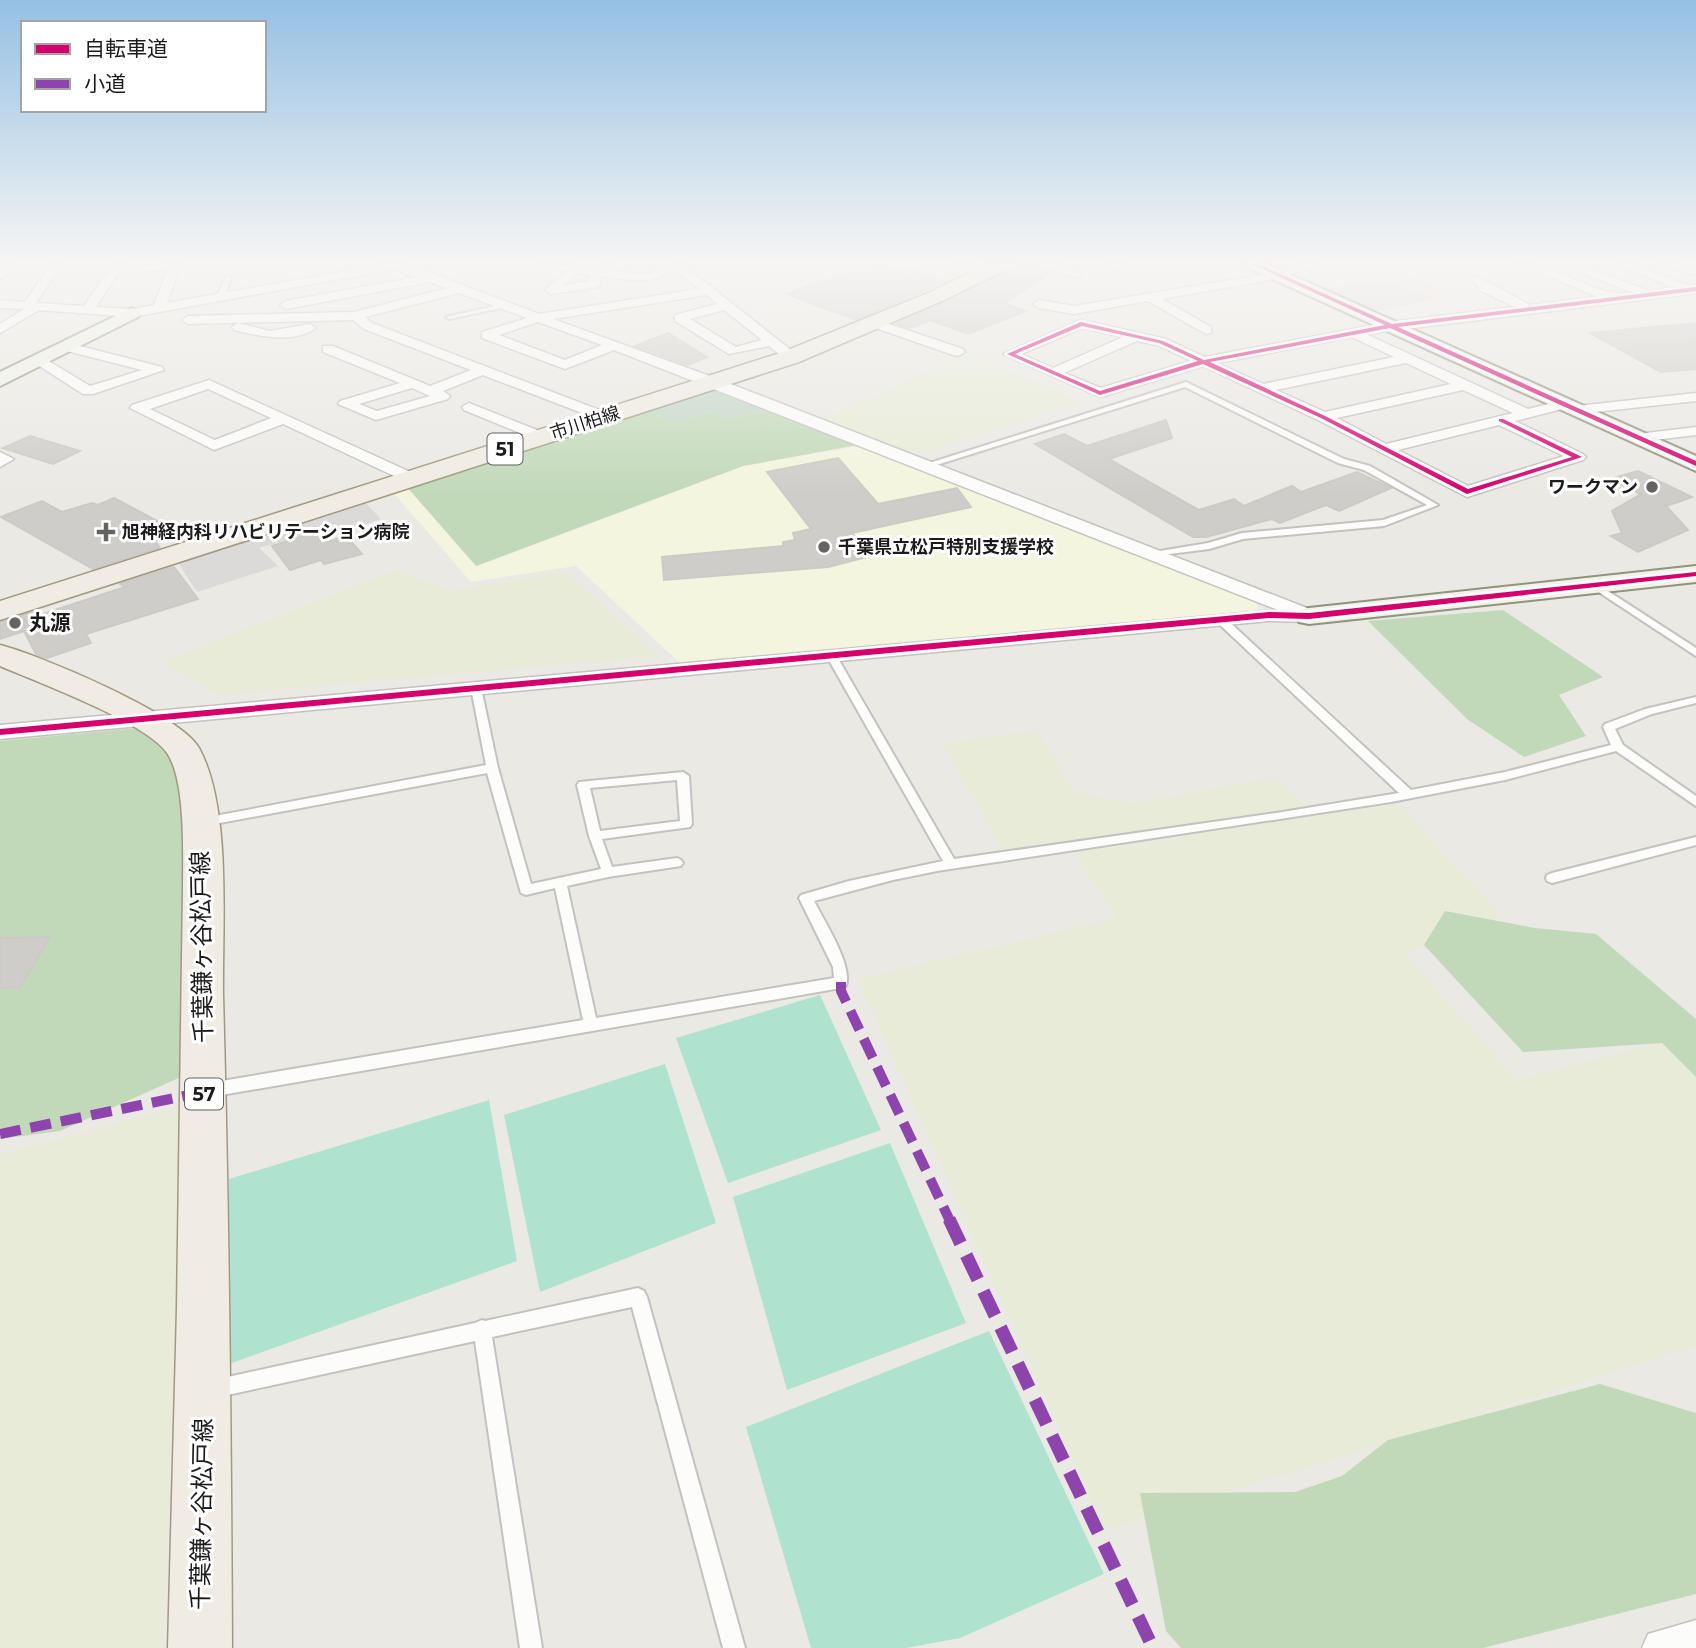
<svg xmlns="http://www.w3.org/2000/svg" width="1696" height="1648" font-family="Montserrat,'Noto Sans JP',sans-serif">
<style>
.commercial{fill:#ecddd9}
.education{fill:#f3f5de}
.farmland{fill:#e8ebd7}
.forest{fill:#c2d9b9}
.cemetery{fill:#c3d6c5}
.pitch{fill:#b0e2d0}
.parking{fill:#dbdad8}
.building{fill:#cfcdc9;stroke:#cdcac5;stroke-width:2}
.lines{fill:none;stroke-linecap:round;stroke-linejoin:round}
.lane-casing{stroke:#c3c2c0;stroke-width:4}
.street-casing{stroke:#c3c2c0;stroke-width:3}
.secondary-casing{stroke:#90937d;stroke-width:4}
.primary-casing{stroke:#a09881;stroke-width:3}
.lane{fill:#fcfcfb;fill-rule:evenodd}
.street{fill:#fcfcfb;fill-rule:evenodd}
.secondary{fill:#f1f2e9;fill-rule:evenodd}
.primary{fill:#f0ece3;fill-rule:evenodd}
.quiet-far1{stroke:#8e44ad;stroke-width:10;stroke-dasharray:21 10;stroke-linecap:butt}
.quiet{stroke:#8e44ad;stroke-width:13;stroke-dasharray:27 13;stroke-linecap:butt}
.cycleway-casing{stroke:#fff;stroke-width:5}
.cycleway{fill:#d6006c;fill-rule:evenodd}
.poi-dot{fill:#646462;stroke:#fff;stroke-width:2.5}
.labels{text-anchor:middle;stroke-width:6;stroke-linejoin:round;paint-order:stroke}
.far-street-label{font-size:18px;fill:#1c1c1c;stroke:#fff}
.far-poi-label{font-size:18px;font-weight:bold;fill:#1c1c1c;stroke:#fff;text-anchor:start}
.shield{fill:#fff;stroke:#606060;stroke-width:2}
.shield-label{font-size:19px;font-weight:bold;fill:#1c1c1c}
.poi-label{font-size:21px;font-weight:bold;fill:#1c1c1c;stroke:#fff;text-anchor:start}
.near-street-label{font-size:24px;fill:#1c1c1c;stroke:#fff}
</style>
<rect width="100%" height="100%" fill="#eae9e4"/>
<path class="commercial" d="M1413,278L1449,293L1435,297L1438,299L1376,311L1325,289Z"/>
<path class="education" d="M859,446L1257,600V612L682,665L576,566L471,582L392,491L406,486L477,566L744,466Z"/>
<path class="farmland" d="M969,351L1083,403L913,455L820,421Z
M395,571L451,591L566,573L658,656L218,695L162,662Z
M1038,730L1073,790L1132,804L1277,777L1312,813L1398,805L1503,916L1404,953L1517,1080L1662,1043L1696,1077V1346L1105,1530L858,979L1118,918L1070,846L1004,852L943,744Z
M183,1106L163,1648H0V1155Z"/>
<path class="forest" d="M647,407L673,424L713,411L731,420L765,409L857,445L743,466L476,566L406,486Z
M1503,610L1603,677L1559,695L1586,736L1524,757L1467,719L1368,621Z
M138,728L208,783L219,1060L60,1131L0,1139V741Z
M1445,911L1535,928L1596,934L1696,1019V1077L1662,1043L1523,1052L1424,945Z
M1600,1384L1696,1413V1594L1483,1648H1181L1166,1631L1140,1493L1295,1492L1342,1476L1388,1440Z"/>
<path class="cemetery" d="M710,387L765,409L731,420L713,411L673,424L647,407Z"/>
<path class="pitch" d="M820,995L881,1130L728,1183L676,1038Z
M665,1064L716,1223L540,1292L504,1115Z
M489,1100L517,1261L226,1365L229,1179Z
M890,1143L966,1323L787,1390L733,1197Z
M989,1331L1104,1574L960,1638L906,1648H811L746,1427Z"/>
<path class="parking" d="M1388,281L1433,299L1376,311L1325,289Z
M362,499L381,519L334,535L325,528L259,548L278,566L197,592L177,561Z"/>
<path class="building" d="M1014,264H1038L1052,271L1004,303L1026,311L968,334L930,320L910,328L896,324L1010,270Z
M916,271L947,281L856,320L786,294L844,273Z
M1696,323V369L1661,372L1590,333Z
M668,333L707,357L688,365L635,346Z
M1166,420L1172,438L1109,459L1199,510L1234,499L1244,506L1292,486L1301,492L1357,472L1391,488L1339,511L1326,505L1280,523L1272,519L1206,537H1193L1035,444L1064,434L1087,446Z
M30,436L80,451L53,464L3,448Z
M838,458L878,504L957,488L971,507L852,533L871,556L828,567L664,580L662,557L783,546V542L795,540L793,533L811,529L767,472Z
M1638,471L1692,497L1666,506L1688,530L1638,552L1611,536L1622,533L1612,511L1641,494L1610,479Z
M114,498L176,531L155,541L160,548L93,569L1,517L42,501L62,512L92,503L98,505Z
M317,531L328,542L346,536L362,554L324,564L321,560L290,570L272,546Z
M174,567L198,599L86,634L91,643L47,658L36,654L24,631L0,639V622L37,611L40,615L125,587L120,584Z
M50,937L20,987L0,988V938Z"/>
<g class="lines">
<defs>
<path id="lane" d="M226,277L231,278L226,293L219,300H215Z
M508,303L510,304V306L449,319L446,317Z
M1186,382L1344,459L1370,466L1438,505L1384,526L1243,539L1209,549L1154,556V552L1208,543L1242,533L1383,520L1427,505L1364,470L1338,463L1185,387L930,467L923,465Z
M1594,582L1696,648V656L1591,587L1589,585Z
M1221,617L1225,618L1411,790L1505,772L1611,745L1603,727L1605,724L1645,709L1696,697V703L1652,714L1615,729L1623,745L1696,796V806L1616,751L1505,780L1391,802L937,871L893,880L814,901C824,921 853,965 846,986L841,988L210,1097L205,1095L202,1090L205,1085L210,1083L583,1020L555,888L526,895L521,893L487,773L204,826L198,822L204,818L486,765L471,688L472,686L476,685L481,688L498,768L531,884L601,869L589,836L577,785L579,782L683,772L689,776L692,824L690,827L602,839L612,867L677,858L681,860L683,863L681,866L608,877L567,886L596,1018L834,978L833,967L799,898L801,895L849,881L943,861L826,655L827,653L831,652L836,655L954,859L1276,813L1399,793L1217,622L1216,620ZM677,780L680,821L600,831L590,788Z
M1696,837V845L1552,883L1547,881L1546,878L1547,875L1552,873Z
M638,1288L644,1291L647,1297L745,1648H723L632,1307L492,1337L542,1648H520L475,1341L214,1398L207,1396L205,1389L207,1382L214,1380L475,1323L482,1320L485,1321Z"/>
<path id="street" d="M3,264H15L4,277L0,278V268Z
M51,264H62L36,303L84,306L113,264H123L122,266L181,264L167,303L385,264H407L539,314L699,289L675,270C653,285 627,280 602,276L599,287L551,294L545,290L567,271L539,266L538,264L577,265L597,269L604,264H614L609,270C624,273 640,275 655,272C667,269 668,264 682,264L796,354V360H786L769,346L729,354L675,321V315L717,304L707,295L553,319L718,379L1307,608L1318,616L1309,622L1269,621L0,739V725L1278,610L614,350L565,369L482,338V332L527,318L459,293L365,317L372,323L610,414L612,417L610,420H600L483,375L443,391L450,396L448,399L376,420L338,404L340,401L400,383L323,352V346H333L430,386L471,370L364,329L353,320L188,324L182,320L188,316L354,312L448,288L430,282L286,309L280,305L286,301L417,277L395,269L132,317L39,310L0,333V324L24,309L0,308V300L25,302ZM168,269L154,305L132,309L96,307L118,273ZM578,273L590,275L589,281L564,285ZM724,310L762,340L736,347L690,319ZM538,322L602,345L565,360L499,335ZM412,388L430,396L377,411L359,404Z
M956,264H971L989,273L979,275Z
M1041,264H1057L1083,275L1073,277Z
M1106,264H1121L1127,268L1121,271Z
M1303,264H1319L1280,278L1162,299L1211,327V333L1206,334L1148,301L1074,314L1039,308L1033,304L1039,300L1074,306L1278,272Z
M1520,264C1560,264 1592,298 1634,293L1585,274V270H1593L1650,291L1674,288L1617,264H1632L1690,286L1696,285V293L1366,334L1528,409L1565,400L1572,404L1570,407L1515,421L1583,454L1586,457L1583,460L1467,497L1318,420L1203,366L1100,397L1003,354L1081,320L1166,339L1205,357L1390,322L1515,307L1479,290L1478,285L1471,280L1477,276L1530,305L1598,297ZM1082,328L1123,337L1053,368L1021,354ZM1352,337L1394,357L1263,384L1217,363ZM1137,341L1157,345L1191,361L1101,388L1064,373ZM1406,363L1451,384L1325,412L1276,390ZM1463,390L1513,413L1386,444L1337,418ZM1499,425L1564,456L1468,486L1398,450Z
M1658,264H1676L1696,269V275Z
M874,319L963,349L965,352L958,356L953,355L870,326V320Z
M238,323L270,331L310,324L316,328C295,344 257,336 234,330L232,327Z
M64,342L162,367L164,370L93,394H83L30,360L37,356L42,357L90,386L142,370L59,349L57,346Z
M209,380L419,476L421,479L419,482H407L283,424L214,450L130,408L132,405ZM208,389L271,418L215,440L150,409Z
M1696,393V401L1577,414L1570,410L1577,406Z
M469,403L547,434L549,437L547,440H537L464,410L462,407Z
M1696,427V435L1638,442L1631,438L1638,434Z
M0,452L14,459L0,467Z
M1696,1620V1648H1642L1648,1634Z"/>
<path id="secondary" d="M1246,264H1267L1696,456V471L1248,268Z
M132,308L141,313L138,317L0,386V372Z
M1696,566V582L1309,624L1299,622L1295,616L1299,610L1309,608Z"/>
<path id="primary" d="M988,264H1011L1009,268L942,301L799,362L0,620V601L783,352L928,293Z
M0,645C40,655 180,714 199,748C232,808 222,926 223,995C229,1213 231,1430 232,1648H168L177,1308L183,887C183,853 186,781 167,753C146,722 37,682 0,666Z"/>
</defs>
<use href="#lane" class="lane-casing"/>
<use href="#street" class="street-casing"/>
<use href="#secondary" class="secondary-casing"/>
<use href="#primary" class="primary-casing"/>
<use href="#lane" class="lane"/>
<use href="#street" class="street"/>
<use href="#secondary" class="secondary"/>
<use href="#primary" class="primary"/>
<path class="quiet-far1" d="M841,982V991L950,1221
M0,1134L204,1092"/>
<path class="quiet" d="M949,1219L1153,1648"/>
<defs>
<path id="cycleway" d="M1251,264H1258L1392,324L1696,287V291L1398,327L1696,461V466L1390,328L1210,362L1325,416L1468,489L1572,457L1499,421V419H1503L1582,457L1467,494L1321,418L1203,364L1100,395L1007,354L1081,322L1163,341L1204,360L1385,325ZM1082,326L1159,343L1198,361L1100,391L1015,354Z
M1696,572V576L1309,619L1269,618L0,735V729L1269,612L1309,613Z"/>
</defs>
<use href="#cycleway" class="cycleway-casing"/>
<use href="#cycleway" class="cycleway"/>
</g>
<linearGradient id="sky" x2="0" y2="1"><stop stop-color="#95c0e4"/><stop offset="0.53" stop-color="#f6f5f3"/><stop offset="1" stop-color="#f6f5f3" stop-opacity="0"/></linearGradient>
<rect width="1696" height="494" fill="url(#sky)"/>
<g class="poi-dot">
<circle cx="1652" cy="487" r="7"/>
<path d="M102.5 521.5h7v7h7v7h-7v7h-7v-7h-7v-7h7z"/>
<circle cx="824" cy="547" r="7"/>
<circle cx="15" cy="623" r="7"/>
</g>
<g class="labels">
<g class="far-street-label">
<text transform="translate(585 423) rotate(-18)" y="6">市川柏線</text>
</g>
<g class="far-poi-label">
<text x="1638" y="493" text-anchor="end">ワークマン</text>
<text x="122" y="538">旭神経内科リハビリテーション病院</text>
<text x="838" y="553">千葉県立松戸特別支援学校</text>
</g>
<g class="shield">
<rect x="487.5" y="433.5" width="35" height="31" rx="5"/>
<rect x="185" y="1078.5" width="38" height="31" rx="5"/>
</g>
<g class="shield-label">
<text x="505" y="456">51</text>
<text x="204" y="1101">57</text>
</g>
<g class="poi-label">
<text x="29" y="630">丸源</text>
</g>
<g class="near-street-label">
<text transform="translate(202 947) rotate(-91)" y="8">千葉鎌ヶ谷松戸線</text>
<text transform="translate(202 1514) rotate(-89)" y="8">千葉鎌ヶ谷松戸線</text>
</g>
</g>
<rect x="21" y="21" width="245" height="91" fill="#ffffff" stroke="#a4a4a4" stroke-width="2"/>
<rect x="35" y="44" width="35" height="10" fill="#d6006c" stroke="#a4a4a4" stroke-width="2"/>
<text x="84" y="56" font-size="21" fill="#1c1c1c">自転車道</text>
<rect x="35" y="79" width="35" height="10" fill="#8e44ad" stroke="#a4a4a4" stroke-width="2"/>
<text x="84" y="91" font-size="21" fill="#1c1c1c">小道</text>
</svg>
